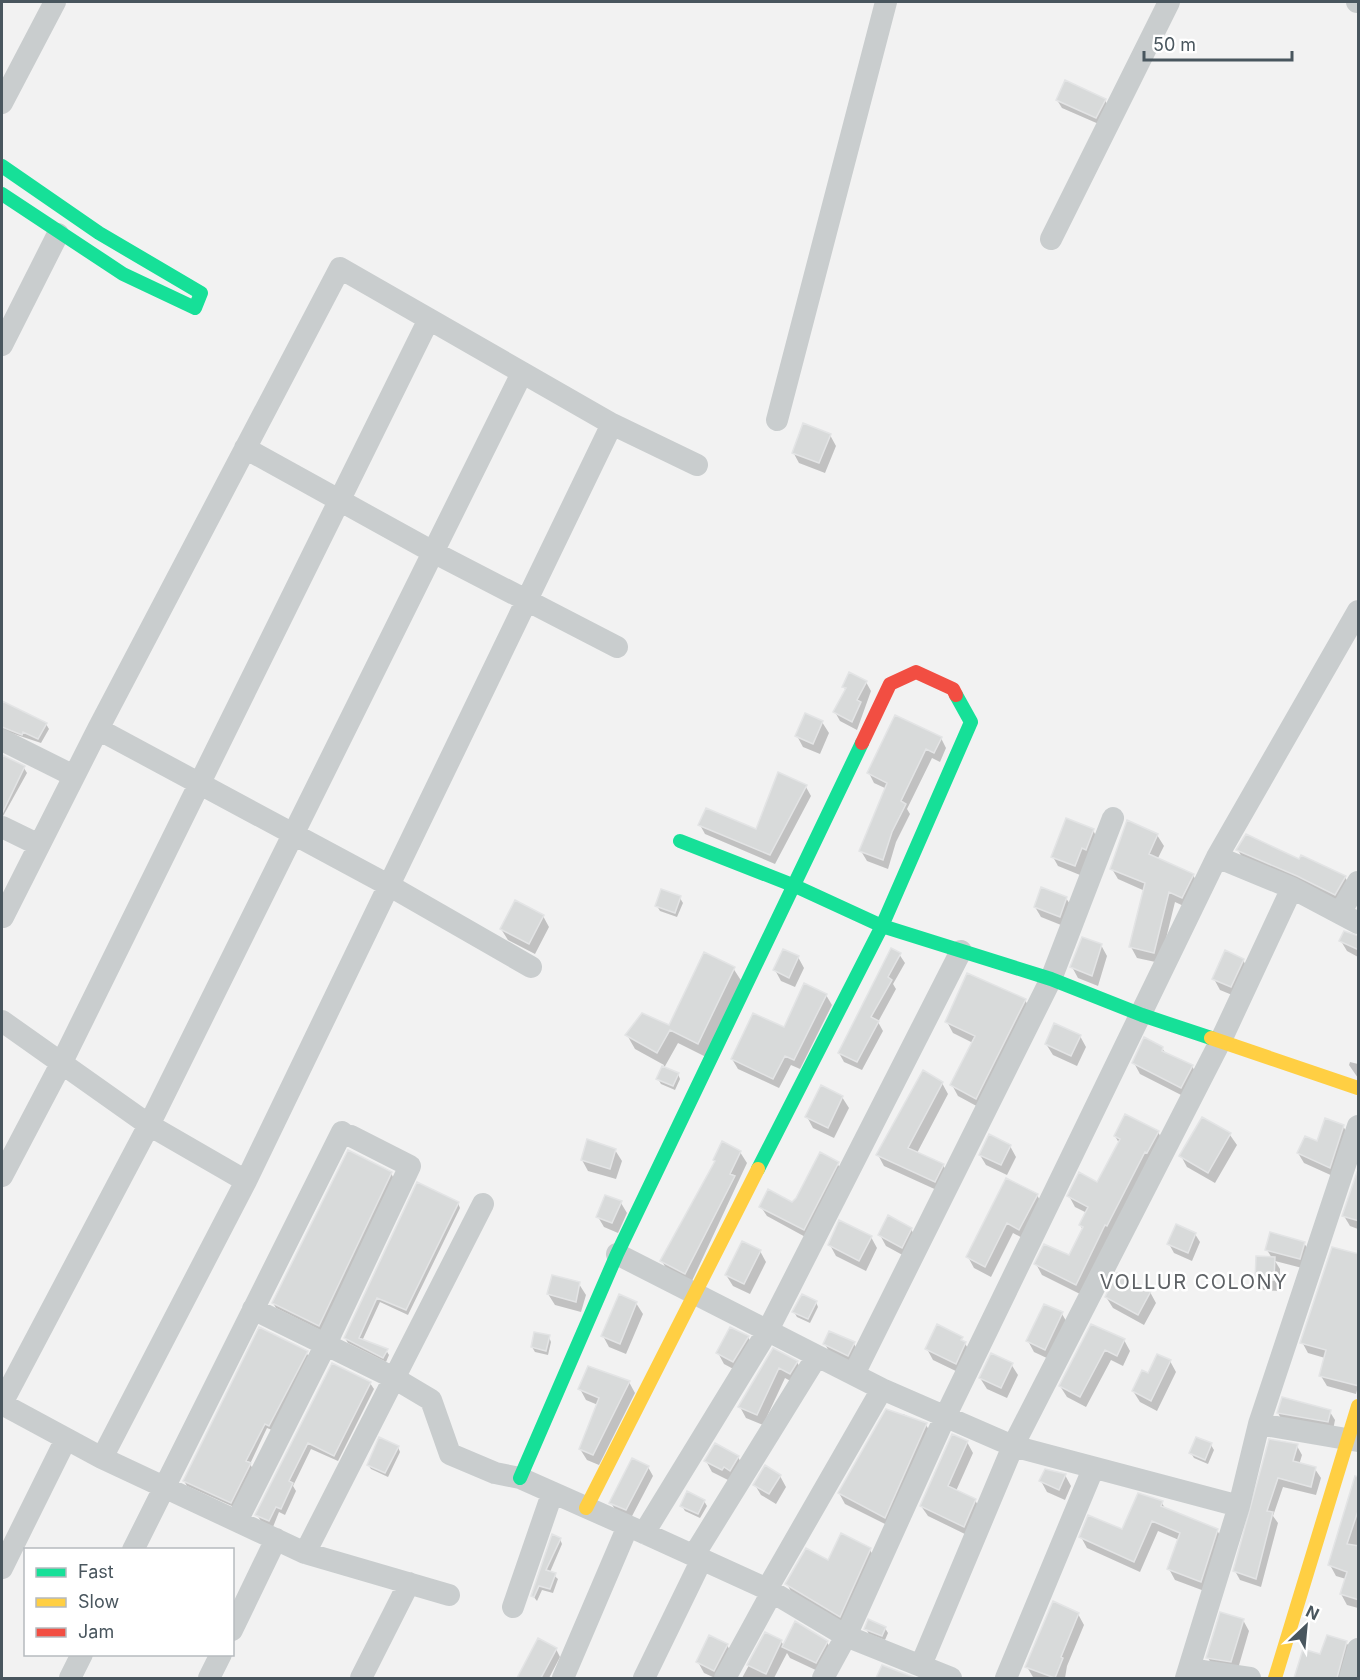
<svg xmlns="http://www.w3.org/2000/svg" width="1360" height="1680" font-family="Inter,sans-serif">
<style>
.shadow{fill:#0003}
.building{fill:#d8dada;stroke:#e3e4e5;stroke-width:1.5}
.lines{fill:none;stroke-linecap:round;stroke-linejoin:round}
.street{stroke:#c9cdce;stroke-width:22}
.fast{stroke:#16e098;stroke-width:14}
.slow{stroke:#ffcf43;stroke-width:14}
.jam{stroke:#f24e42;stroke-width:14}
.labels{text-anchor:middle;stroke-width:5;stroke-linejoin:round;paint-order:stroke}
.quarter-label{font-size:20px;letter-spacing:1.5px;fill:#5e6266;stroke:#fff}
</style>
<rect width="100%" height="100%" fill="#f2f2f2"/>
<path class="shadow" d="M1057,100H1105L1109,108L1101,125L1062,108Z
M830,435L836,446L825,473L799,463L793,452Z
M866,682L871,691L857,730L840,721L835,712L846,691L844,687Z
M2,702L46,724L49,729L41,743L5,731L2,733Z
M822,722L829,733L820,754L803,747L797,736Z
M941,738L946,748L940,762L932,758L907,809L910,814L896,842L888,869L867,861L861,851L887,789L874,783L869,773Z
M2,755L24,768L27,773L2,818Z
M806,787L811,796L775,864L705,834L700,825L757,831Z
M1093,830L1098,840L1080,875L1058,866L1053,857Z
M1157,835L1164,846L1157,860L1193,875L1199,886L1188,908L1175,902L1160,963L1137,958L1131,947L1145,891L1118,879L1112,869Z
M1238,850L1300,861L1345,877L1351,888L1341,905L1244,861Z
M680,898L683,903L677,917L660,911L657,906Z
M1066,898L1073,909L1066,927L1041,917L1035,907Z
M543,916L549,927L535,954L508,940L501,929Z
M1358,938V957L1347,951L1341,941Z
M1101,945L1107,956L1098,986L1078,978L1072,967Z
M899,954L905,963L893,984L896,989L878,1022L883,1031L862,1070L844,1062L839,1053Z
M798,957L804,968L795,987L781,981L775,970Z
M1243,960L1249,971L1237,997L1220,990L1214,979Z
M733,968L742,982L706,1057L678,1043L664,1068L678,1074L680,1079L675,1090L661,1084L658,1079L664,1065L635,1049L627,1035L670,1027Z
M826,995L832,1005L800,1069L791,1065L779,1088L738,1069L732,1059L785,1029Z
M1025,1000L1031,1011L982,1109L958,1096L952,1085L973,1043L953,1033L947,1022Z
M1080,1036L1086,1047L1077,1066L1053,1055L1046,1044Z
M1162,1048L1166,1054L1192,1066L1198,1077L1187,1098L1140,1074L1134,1063Z
M1350,1062L1358,1064V1078L1349,1065Z
M942,1083L948,1094L917,1153L943,1165L949,1176L941,1192L884,1166L878,1155Z
M842,1097L849,1108L834,1138L813,1128L807,1117Z
M1202,1119L1230,1135L1237,1145L1215,1183L1187,1167L1181,1156Z
M1343,1126L1349,1136L1335,1177L1304,1163L1298,1153Z
M1158,1132L1164,1143L1082,1295L1042,1275L1036,1264L1070,1257L1083,1230L1080,1225L1087,1213L1075,1207L1069,1196L1098,1184L1119,1143L1115,1136Z
M1010,1146L1016,1157L1007,1175L986,1165L980,1155Z
M615,1150L622,1161L616,1179L588,1171L582,1160Z
M740,1152L747,1163L691,1283L668,1272L662,1261L716,1163L714,1160Z
M821,1154L837,1163L843,1173L809,1239L767,1216L761,1207L793,1203Z
M1358,1172V1229L1350,1226L1344,1216Z
M391,1173L394,1179L322,1331L276,1308L273,1303Z
M418,1184L458,1203L460,1208L408,1315L380,1302L362,1341L386,1350L389,1355L386,1362L348,1343L345,1338Z
M1037,1195L1043,1206L1026,1240L1013,1233L991,1277L974,1268L968,1257Z
M621,1203L627,1213L618,1233L604,1227L598,1217Z
M911,1229L917,1240L908,1258L886,1246L880,1235Z
M1195,1234L1200,1242L1192,1261L1174,1253L1169,1244Z
M871,1237L877,1248L866,1271L836,1256L830,1245Z
M1304,1243L1311,1254L1306,1269L1275,1261L1280,1269V1291L1263,1290L1256,1279L1272,1258L1267,1250Z
M760,1251L766,1262L750,1294L733,1286L726,1275Z
M1358,1253V1386L1356,1394L1327,1386L1321,1376L1325,1358L1308,1353L1302,1342Z
M579,1284L586,1295L581,1312L555,1305L548,1294Z
M1150,1292L1156,1303L1144,1325L1113,1308L1106,1297Z
M816,1302L818,1307L810,1323L797,1317L794,1312Z
M636,1303L643,1314L626,1354L609,1347L603,1336Z
M1062,1314L1068,1324L1051,1360L1034,1352L1028,1341Z
M1091,1326L1124,1340L1130,1351L1123,1366L1111,1360L1086,1407L1067,1397L1060,1386Z
M549,1337L551,1342L548,1355L535,1352L532,1347Z
M748,1337L754,1348L739,1372L724,1364L718,1353Z
M961,1338L972,1354L962,1374L933,1360L927,1349Z
M825,1344H854L860,1354L854,1366L831,1355Z
M773,1350L797,1362L803,1373L796,1384L785,1378L763,1425L746,1418L740,1407Z
M306,1352L309,1357L272,1430L267,1428L250,1464L253,1469L234,1507L187,1486L184,1481Z
M1170,1361L1176,1372L1157,1411L1140,1402L1133,1391L1148,1375Z
M1011,1364L1018,1375L1007,1398L987,1389L980,1378Z
M332,1365L370,1383L374,1389L338,1461L311,1449L293,1486L296,1491L285,1515L279,1512L273,1527L261,1521L257,1515Z
M629,1382L635,1393L599,1465L587,1460L580,1449L598,1405L586,1400L580,1389Z
M1330,1412L1335,1420L1333,1430L1283,1422L1278,1413Z
M903,1414L926,1425L932,1435L891,1527L845,1504L839,1493Z
M1270,1441L1297,1446L1302,1455L1299,1465L1315,1469L1321,1478L1316,1495L1283,1487L1273,1516L1278,1523L1261,1587L1240,1580L1235,1571Z
M967,1442L973,1453L956,1491L975,1500L981,1511L971,1537L928,1516L921,1506Z
M1211,1445L1214,1450L1208,1464L1194,1458L1191,1453Z
M398,1447L400,1452L388,1477L371,1469L368,1465Z
M738,1457L744,1468L728,1480L712,1472L706,1461Z
M648,1467L653,1476L631,1518L616,1511L611,1503Z
M1065,1475L1071,1486L1065,1500L1047,1492L1041,1481Z
M780,1476L786,1487L776,1504L761,1495L755,1485Z
M1358,1479V1608L1347,1605L1341,1594L1346,1579L1336,1576L1330,1565Z
M704,1501L707,1506L700,1518L685,1511L682,1506Z
M1162,1503L1166,1510L1217,1530L1223,1541L1207,1592L1175,1580L1169,1569L1179,1540L1158,1531L1140,1572L1087,1548L1081,1537L1122,1531Z
M560,1539L562,1544L550,1572L558,1579L553,1593L542,1590L537,1601L533,1596Z
M870,1550L876,1560L846,1626L793,1595L787,1584L828,1562Z
M1078,1614L1084,1625L1067,1666L1065,1678L1033,1677L1027,1667Z
M1243,1620L1249,1631L1237,1672L1214,1668L1208,1658Z
M885,1628L888,1633L885,1640L869,1634L866,1629Z
M766,1634L781,1641L784,1646L827,1642L833,1653L822,1673L790,1658L787,1653L774,1678H742Z
M538,1640L556,1649L560,1657L549,1678H519Z
M1346,1642L1353,1653L1345,1678H1295L1304,1651L1321,1656Z
M727,1645L733,1656L715,1678L704,1673L698,1662Z"/>
<path class="building" d="M1065,80L1106,99L1096,118L1056,100Z
M803,423L831,434L819,463L792,453Z
M849,672L867,681L857,700L861,702L852,722L833,712L846,688L842,687Z
M2,701L47,723L38,739L23,732L22,735L2,727Z
M805,713L823,721L813,744L795,736Z
M895,715L942,737L934,753L926,749L901,801L906,804L892,832L883,860L859,851L887,783L867,773Z
M2,755L25,766L2,814Z
M778,772L807,785L770,855L698,825L706,808L756,829Z
M1066,818L1094,829L1086,850L1082,848L1075,866L1051,857Z
M1127,820L1158,834L1149,854L1194,874L1182,898L1169,892L1154,953L1129,947L1145,883L1110,869Z
M1246,834L1299,859L1301,855L1346,876L1335,895L1297,876L1236,850Z
M1041,887L1067,897L1060,917L1034,907Z
M661,889L681,896L675,913L655,906Z
M515,900L544,915L529,944L500,929Z
M1344,931L1359,936V950L1339,941Z
M1082,937L1102,944L1092,976L1070,967Z
M891,948L901,953L888,977L892,980L871,1017L879,1021L857,1062L838,1053Z
M783,949L799,956L789,978L773,970Z
M1225,950L1244,959L1231,987L1212,979Z
M704,952L735,967L698,1044L670,1030L657,1053L625,1035L642,1013L669,1025Z
M967,973L1026,999L976,1099L950,1085L975,1036L945,1022Z
M804,983L827,994L794,1060L785,1056L773,1079L731,1059L753,1013L784,1027Z
M1054,1023L1081,1035L1071,1056L1045,1044Z
M1144,1037L1163,1047L1162,1051L1193,1065L1181,1088L1132,1063Z
M662,1066L679,1073L673,1086L656,1079Z
M923,1070L943,1082L908,1148L944,1164L935,1182L876,1155Z
M821,1085L843,1096L828,1128L805,1117Z
M1125,1114L1159,1131L1147,1153L1145,1152L1107,1226L1105,1225L1076,1285L1034,1264L1044,1244L1069,1255L1083,1227L1079,1225L1088,1207L1067,1196L1079,1172L1097,1182L1120,1139L1114,1136Z
M1202,1117L1231,1133L1208,1173L1179,1156Z
M1325,1118L1344,1125L1330,1168L1297,1153L1305,1136L1317,1141Z
M989,1134L1011,1145L1001,1165L979,1155Z
M587,1139L616,1149L610,1169L581,1160Z
M722,1141L741,1151L730,1174L735,1176L685,1274L660,1261L715,1161L713,1160Z
M348,1150L392,1172L319,1326L272,1303Z
M820,1152L839,1162L804,1230L759,1207L768,1189L792,1202L796,1198Z
M1357,1172H1359V1221L1342,1216Z
M1006,1178L1038,1194L1019,1230L1007,1223L985,1267L966,1257Z
M417,1182L459,1202L406,1310L377,1298L359,1338L388,1349L383,1358L344,1338Z
M605,1195L622,1201L612,1223L596,1217Z
M888,1215L912,1228L902,1248L878,1235Z
M839,1220L872,1236L859,1261L828,1245Z
M1176,1224L1196,1233L1188,1253L1167,1244Z
M1270,1232L1305,1242L1300,1259L1265,1250Z
M742,1241L761,1250L744,1284L725,1275Z
M1332,1247L1359,1254V1386L1319,1376L1326,1350L1300,1343Z
M1256,1256L1275,1257L1274,1280H1255Z
M1117,1273L1151,1291L1138,1315L1105,1297Z
M552,1275L580,1282L576,1302L547,1294Z
M619,1294L637,1302L620,1344L601,1336Z
M802,1294L817,1301L808,1319L792,1312Z
M1044,1304L1063,1312L1045,1350L1026,1341Z
M937,1324L963,1337L961,1340L966,1342L956,1364L925,1349Z
M1091,1324L1125,1339L1117,1356L1105,1350L1080,1397L1059,1386Z
M259,1327L308,1351L269,1426L265,1424L246,1461L251,1463L231,1503L183,1481Z
M730,1327L749,1336L733,1362L716,1353Z
M829,1331L855,1342L848,1356L823,1344Z
M534,1332L550,1335L546,1351L531,1347Z
M773,1348L798,1361L790,1374L779,1368L757,1415L738,1407Z
M991,1353L1013,1363L1001,1388L979,1378Z
M1157,1354L1171,1360L1151,1401L1132,1391L1142,1370L1148,1373Z
M332,1363L371,1382L334,1456L308,1443L289,1481L293,1483L281,1509L276,1507L269,1521L255,1515Z
M588,1366L630,1381L593,1455L579,1449L599,1398L578,1389Z
M1282,1397L1331,1410L1328,1422L1277,1413Z
M886,1409L927,1423L885,1518L838,1493Z
M952,1434L968,1441L948,1486L976,1499L964,1527L920,1506Z
M379,1437L399,1446L385,1473L367,1465Z
M1196,1437L1212,1443L1205,1460L1189,1453Z
M1269,1439L1298,1444L1293,1461L1316,1467L1311,1487L1278,1478L1267,1511L1273,1512L1256,1579L1233,1571Z
M715,1443L739,1456L730,1471L724,1467L722,1470L704,1461Z
M632,1458L649,1466L626,1510L609,1503Z
M765,1465L781,1475L769,1494L753,1485Z
M1045,1469L1066,1474L1059,1490L1039,1481Z
M1355,1476L1359,1477V1508L1347,1544L1359,1546V1600L1340,1594L1347,1572L1328,1565Z
M687,1491L705,1500L698,1514L680,1506Z
M1138,1493L1163,1501L1161,1506L1218,1529L1201,1582L1167,1569L1180,1533L1152,1521L1134,1562L1079,1537L1088,1515L1122,1529Z
M841,1533L871,1548L840,1617L785,1584L806,1548L828,1560Z
M552,1534L561,1538L546,1570L556,1573L550,1589L539,1586L534,1597L531,1596Z
M1053,1601L1079,1613L1061,1657L1063,1658L1055,1678L1025,1667Z
M1220,1612L1244,1619L1231,1662L1206,1658Z
M868,1619L886,1627L882,1636L864,1629Z
M795,1621L828,1641L816,1663L782,1647Z
M765,1632L782,1640L766,1674L747,1665Z
M709,1635L728,1644L714,1671L696,1662Z
M1327,1635L1347,1641L1337,1678H1294L1303,1649L1320,1654Z
M538,1638L557,1648L541,1678H517Z
M882,1665L916,1678H876Z"/>
<g class="lines">
<path class="street" d="M1357,2H1358
M2,103L55,2
M1051,239L1169,2
M2,345L58,234
M777,420L886,2
M245,448L433,552L617,647
M98,729L390,886L531,967
M2,740L74,776
M2,827L39,845
M1217,857L1292,888L1358,923
M1340,913L1358,882
M3,917L98,729L340,268L612,424L697,465
M2,1021L149,1125L246,1181
M2,1176L61,1064L429,319
M617,1254L882,1389L1013,1446L921,1665
M253,1309L394,1378L431,1400L450,1454L495,1473L520,1478L644,1533L767,1589L846,1636L951,1678
M854,1374L1051,979L1113,818
M2,1403L149,1125L522,373
M2,1404L102,1458L305,1553L449,1595
M1259,1424L1358,1441
M102,1458L246,1181L612,424
M1239,1506L1013,1446L1221,1040L1292,888
M237,1521L326,1344L410,1166L351,1136
M644,1533L767,1332L961,951
M133,1550L342,1132
M305,1553L483,1204
M694,1555L817,1356
M2,1568L66,1439
M767,1589L882,1389
M513,1607L552,1494
M232,1630L276,1539
M1189,1669L1250,1678
M70,1678L82,1654
M209,1678L221,1654
M361,1678L409,1583
M563,1678L628,1526
M644,1678L702,1559
M725,1678L772,1592
M823,1678L846,1636L945,1417L1217,857L1358,611
M1006,1678L1093,1469
M1186,1678L1239,1506L1259,1424L1358,1126
M1350,1678L1358,1649"/>
<path class="fast" d="M2,166L99,233L201,293L195,308L123,274L2,194
M680,841L795,886L882,926L1051,979L1142,1015L1211,1038
M758,1169L882,926L971,722L956,695
M520,1478L617,1254L862,743"/>
<path class="slow" d="M1211,1038L1358,1088
M586,1508L758,1169
M1275,1678L1358,1406"/>
<path class="jam" d="M862,743L890,684L916,672L953,689L956,695"/>
</g>
<g class="labels">
<g class="quarter-label">
<text x="1194" y="1289">VOLLUR COLONY</text>
</g>
</g>
<rect width="1360" height="1680" fill="none" stroke="#49565e" stroke-width="6"/>
<rect x="24" y="1548" width="210" height="108" fill="#ffffff" stroke="#b6bbbf" stroke-width="1.5"/>
<rect x="36" y="1568" width="30" height="9" fill="#16e098" stroke="#b6bbbf" stroke-width="1.5"/>
<text x="78" y="1578" font-size="18" fill="#49565e">Fast</text>
<rect x="36" y="1598" width="30" height="9" fill="#ffcf43" stroke="#b6bbbf" stroke-width="1.5"/>
<text x="78" y="1608" font-size="18" fill="#49565e">Slow</text>
<rect x="36" y="1628" width="30" height="9" fill="#f24e42" stroke="#b6bbbf" stroke-width="1.5"/>
<text x="78" y="1638" font-size="18" fill="#49565e">Jam</text>
<g transform="translate(1306 1626) rotate(26)" stroke="#ffffff" stroke-width="4.5" paint-order="stroke">
<path d="M0-4.5L10 22L0 15L-10 22Z" fill="#49565e"/>
<text y="-9" font-size="16" font-weight="bold" text-anchor="middle" fill="#49565e">N</text>
</g>
<path d="M1144 51v9h148v-9" fill="none" stroke="#49565e" stroke-width="3"/>
<text x="1153" y="51" font-size="18" fill="#49565e" stroke="#ffffff" stroke-width="4.5" paint-order="stroke">50 m</text>
</svg>
